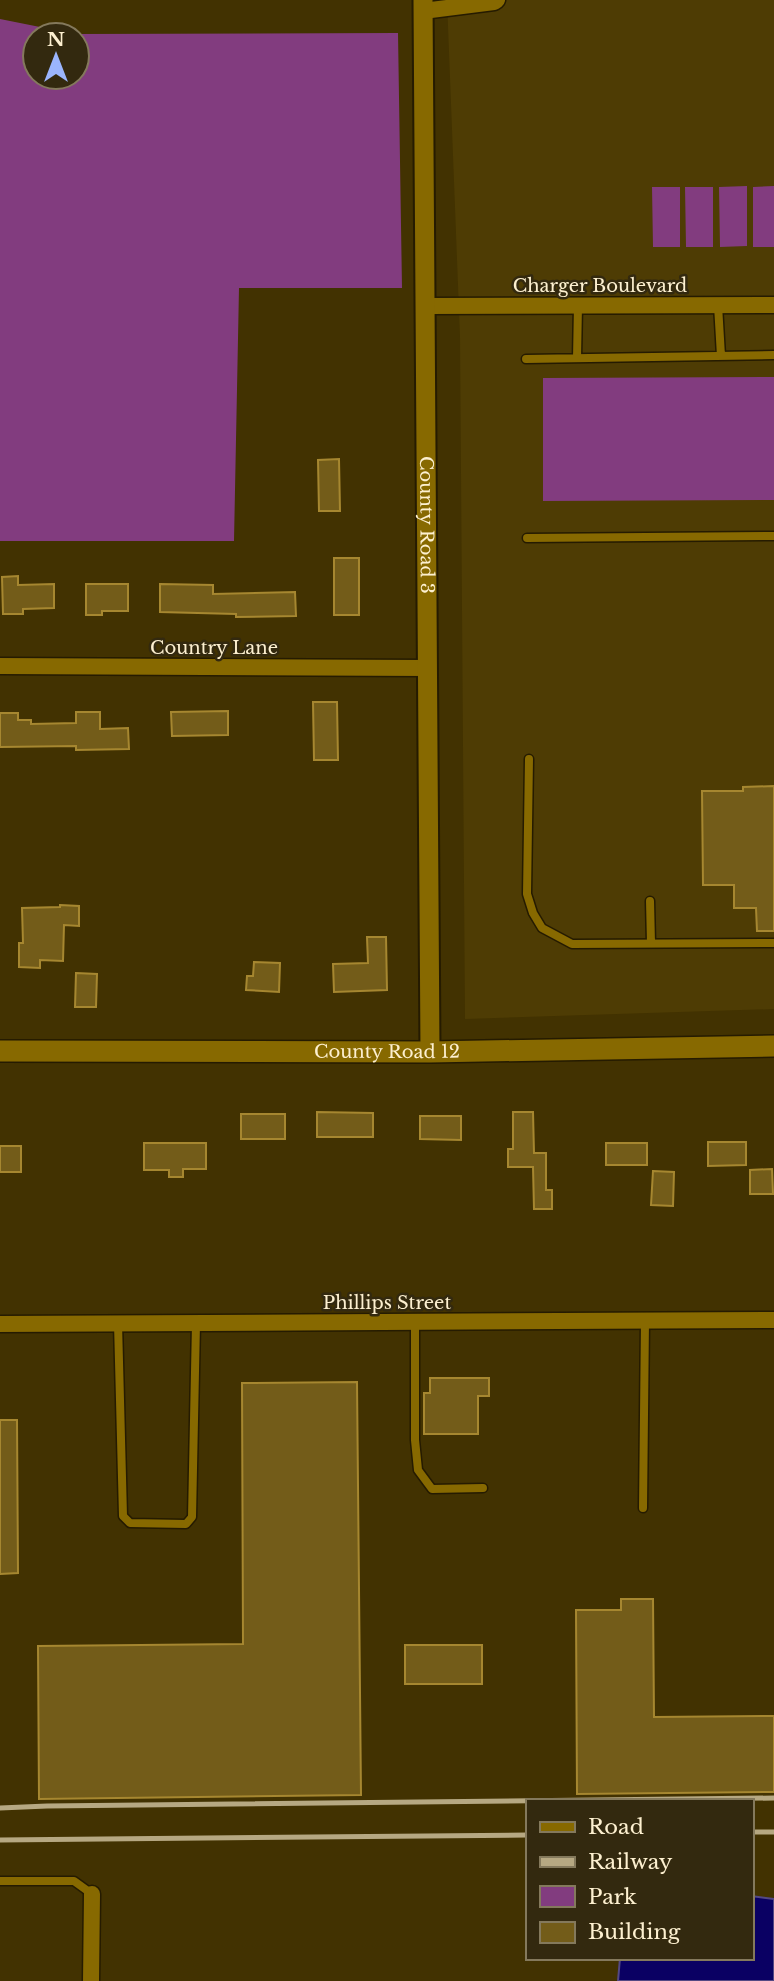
<svg xmlns="http://www.w3.org/2000/svg" width="774" height="1981" font-family="'Libre Baskerville',serif">
<style>
.built{fill:#4e3c04}
.green{fill:#823c7f;fill-rule:evenodd}
.water{fill:#0a0063;stroke:#534884;stroke-width:2}
.building{fill:#735c19;stroke:#a68730;stroke-width:2}
.lines{fill:none;stroke-linecap:round;stroke-linejoin:round}
.service-casing{stroke:#251b01;stroke-width:11}
.minor-casing{stroke:#251b01;stroke-width:19}
.tertiary-casing{stroke:#251b01;stroke-width:23}
.secondary-casing{stroke:#251b01;stroke-width:24}
.service{stroke:#876900;stroke-width:8}
.minor{stroke:#876900;stroke-width:16}
.tertiary{stroke:#876900;stroke-width:19}
.secondary{stroke:#876900;stroke-width:21}
.rail{stroke:#b6a882;stroke-width:5}
.labels{text-anchor:middle;stroke-width:5;stroke-linejoin:round;paint-order:stroke}
.street-label{font-size:18px;fill:#fdf0d0;stroke:#33290f}
</style>
<rect width="100%" height="100%" fill="#423201"/>
<path class="built" d="M447,0H774V1009L465,1019L460,337Z"/>
<path class="green" d="M0,19L75,34L398,33L402,288H239L234,541H0ZM35,35H77V77H35Z
M747,186V246L720,247L719,187Z
M774,186V247H753V187Z
M652,187H680V247H653Z
M685,187H713V247H686Z
M774,377V500L543,501V378Z"/>
<path class="water" d="M751,1896L774,1899V1981H618L620,1958H751Z"/>
<path class="building" d="M339,459L340,511H319L318,460Z
M334,558H359V615H334Z
M18,576V585L54,584V608L23,609V614H3L2,577Z
M86,584H128V611H102V615H86Z
M160,584L213,585V594L295,592L296,616L236,617V614L160,612Z
M313,702H337L338,760H314Z
M228,711V735L172,736L171,712Z
M76,712H100V729L128,728L129,749L76,750V746L0,747V713H18V720H31V724L76,723Z
M774,786V931H757L756,908H734V885H703L702,791H743V787Z
M60,905L79,906V926L64,925L63,961L40,960V968L19,967V943H23L22,908L60,907Z
M367,937H386L387,990L334,992L333,964L368,963Z
M254,962L280,963L279,992L246,990L247,976H253Z
M76,973L97,974L96,1007H75Z
M317,1112L373,1113V1137H317Z
M513,1112H533L534,1153H546V1190H552V1209H534L533,1167H508V1149H513Z
M241,1114H285V1139H241Z
M420,1116H461V1140L420,1139Z
M708,1142H746V1165L708,1166Z
M144,1143H206V1169H183V1177H169V1170H144Z
M606,1143H647V1165H606Z
M0,1146H21V1172H0Z
M772,1169L773,1194H750V1170Z
M653,1171L674,1172L673,1206L651,1205Z
M430,1378H489V1396H478V1434H424V1393H430Z
M357,1382L361,1795L39,1799L38,1646L243,1644L242,1383Z
M0,1420H17L18,1573L0,1574Z
M621,1599H653L654,1717L774,1716V1792L577,1794L576,1610H621Z
M405,1645H482V1684H405Z"/>
<g class="lines">
<defs>
<path id="service" d="M718,305L721,356
M577,358L578,305
M526,359L774,355
M527,538L774,536
M529,759L527,894L533,913L542,928L572,944L774,943
M650,901L651,943
M415,1322V1440L418,1470L432,1489L483,1488
M118,1323L123,1516L130,1523L186,1524L192,1517L196,1323
M643,1508L645,1321
M0,1881H74L92,1894"/>
<path id="minor" d="M423,11L494,2L497,0
M426,306L774,305
M0,666L428,668
M0,1324L774,1320
M91,1981L92,1894"/>
<g id="tertiary">
<path id="s1" d="M423,0L430,1052"/>
</g>
<g id="secondary">
<path id="s2" d="M0,1051L430,1052L774,1046"/>
</g>
</defs>
<use href="#service" class="service-casing"/>
<use href="#minor" class="minor-casing"/>
<use href="#tertiary" class="tertiary-casing"/>
<use href="#secondary" class="secondary-casing"/>
<use href="#service" class="service"/>
<use href="#minor" class="minor"/>
<use href="#tertiary" class="tertiary"/>
<use href="#secondary" class="secondary"/>
<path class="rail" d="M0,1808L47,1806L774,1798
M751,1832H774
M0,1840L527,1835"/>
</g>
<g class="labels">
<g class="street-label">
<text x="600" y="292">Charger Boulevard</text>
<text dy="6" stroke="none"><textPath href="#s1" startOffset="525">County Road 3</textPath></text>
<text x="214" y="654">Country Lane</text>
<text dy="6" stroke="none"><textPath href="#s2" startOffset="387">County Road 12</textPath></text>
<text x="387" y="1309">Phillips Street</text>
</g>
</g>
<rect x="526" y="1799" width="228" height="161" fill="#33290f" stroke="#84795c" stroke-width="2"/>
<rect x="540" y="1822" width="35" height="10" fill="#876900" stroke="#84795c" stroke-width="2"/>
<text x="588" y="1834" font-size="21" fill="#fdf0d0">Road</text>
<rect x="540" y="1857" width="35" height="10" fill="#b6a882" stroke="#84795c" stroke-width="2"/>
<text x="588" y="1869" font-size="21" fill="#fdf0d0">Railway</text>
<rect x="540" y="1886" width="35" height="21" fill="#823c7f" stroke="#84795c" stroke-width="2"/>
<text x="588" y="1904" font-size="21" fill="#fdf0d0">Park</text>
<rect x="540" y="1922" width="35" height="21" fill="#735c19" stroke="#84795c" stroke-width="2"/>
<text x="588" y="1939" font-size="21" fill="#fdf0d0">Building</text>
<g transform="translate(56 56)"><circle r="33" fill="#33290f" stroke="#84795c" stroke-width="2"/>
<path d="M0-5L12 26L0 18L-12 26Z" fill="#9bb5fd"/>
<text y="-10" font-size="19" font-weight="bold" text-anchor="middle" fill="#fdf0d0">N</text>
</g>
</svg>
